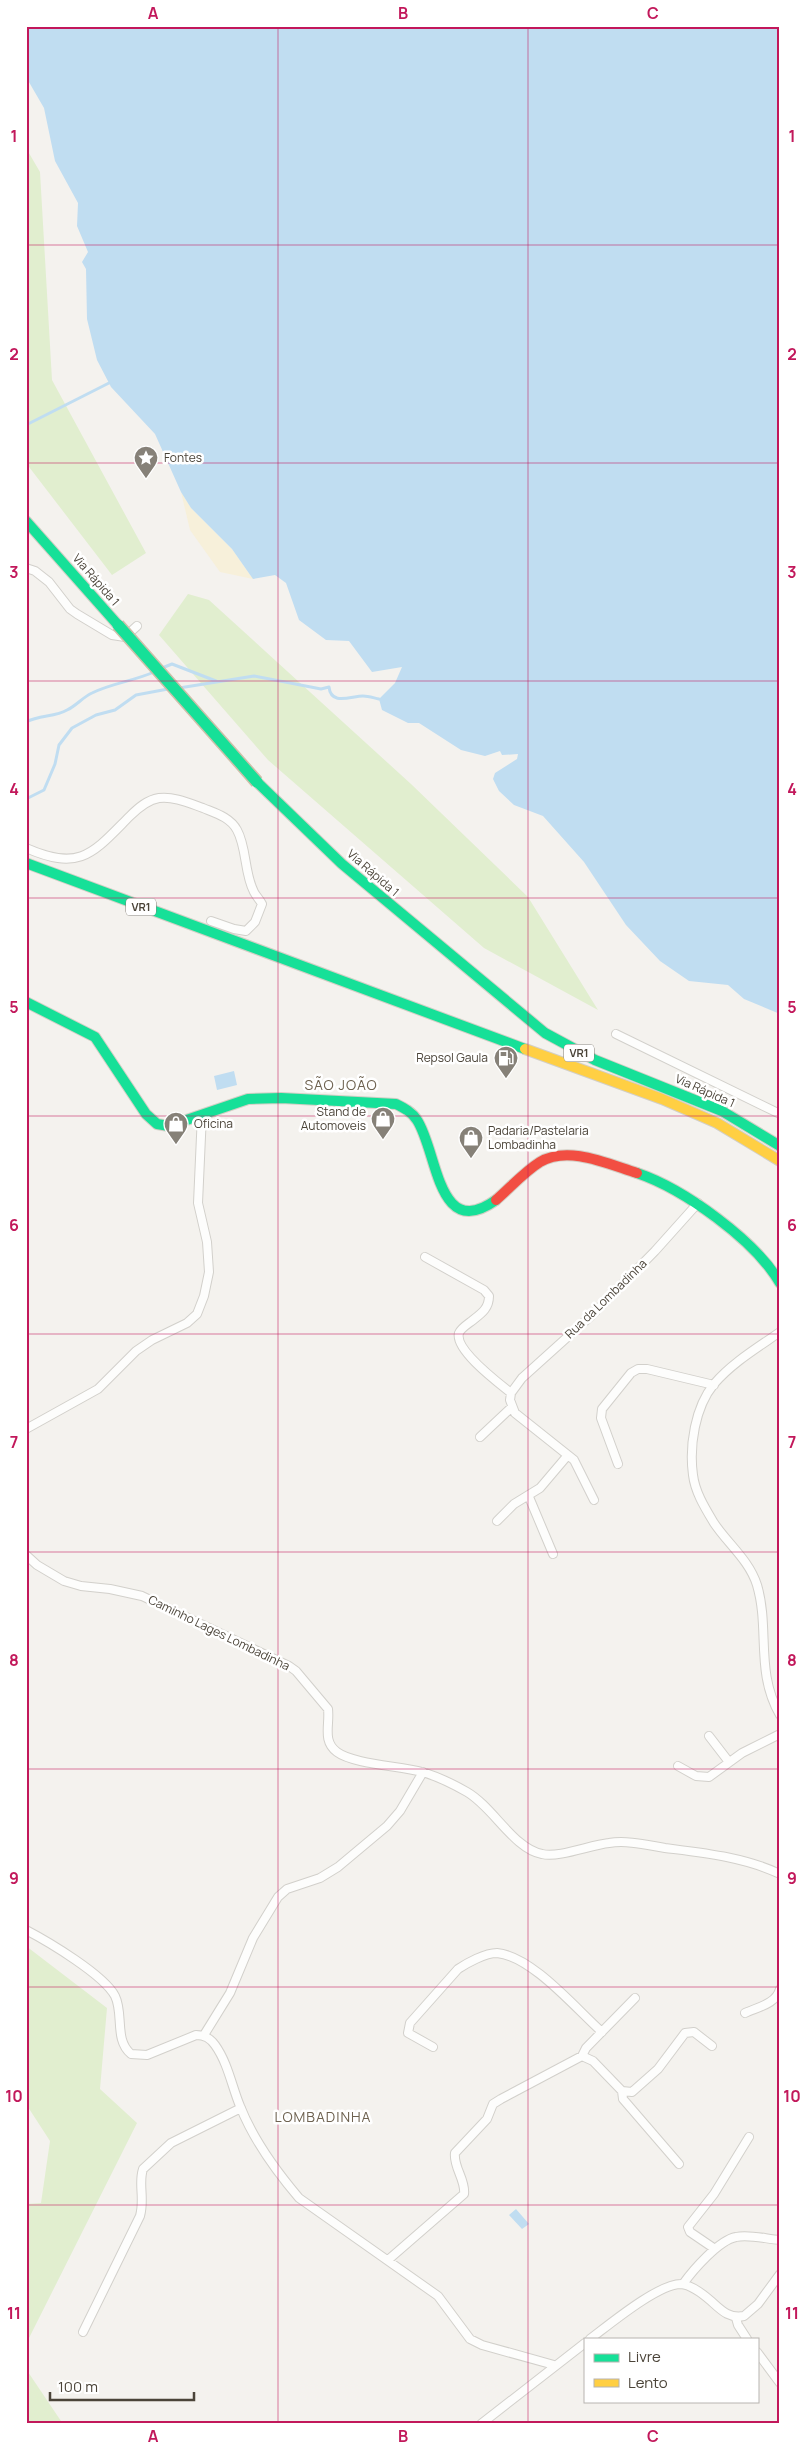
<svg xmlns="http://www.w3.org/2000/svg" width="806" height="2450" font-family="Manrope,sans-serif">
<style>
.green{fill:#e1eecf}
.sand{fill:#f7f0da}
.water{fill:#c0ddf1}
.lines{fill:none;stroke-linecap:round;stroke-linejoin:round}
.stream{stroke:#c0ddf1;stroke-width:3}
.street-casing{stroke:#d2d0cb;stroke-width:10}
.fast-casing{stroke:#d3cfc5;stroke-width:12}
.slow-casing{stroke:#d3cfc5;stroke-width:12}
.jam-casing{stroke:#d3cfc5;stroke-width:12}
.street{stroke:#fdfdfc;stroke-width:8}
.fast{stroke:#16e098;stroke-width:10}
.slow{stroke:#ffcf43;stroke-width:10}
.jam{stroke:#f24e42;stroke-width:10}
.fast-bridge-casing{stroke:#ccbfa9;stroke-width:14;stroke-linecap:butt}
.fast-bridge{stroke:#16e098;stroke-width:11}
.grid{fill:none;stroke:#c2185b;stroke-width:1;stroke-opacity:0.55}
.labels{text-anchor:middle;stroke-width:5;stroke-linejoin:round;paint-order:stroke}
.shield{fill:#fff;stroke:#817c74;stroke-width:1}
.shield-label{font-size:11px;font-weight:bold;fill:#4b4439}
.poi-label{font-size:12px;fill:#4b4439;stroke:#fff;text-anchor:start}
.street-label{font-size:12px;fill:#4b4439;stroke:#fff}
.neighbourhood-label{font-size:14px;letter-spacing:1px;fill:#6e6250;stroke:#fff}
.neatline{fill:none;stroke:#c2185b;stroke-width:2}
.grid-label{font-size:16px;text-anchor:middle;font-weight:bold;fill:#c2185b}
</style>
<rect width="100%" height="100%" fill="#f4f2ee"/>
<path class="green" d="M26,148L40,172L52,380L146,553L112,575L26,463Z
M188,594L209,600L411,784L528,897L598,1010L484,948L268,760L159,635Z
M26,1946L107,2008L100,2089L137,2123L26,2344V2204L41,2203L50,2141L26,2104Z
M26,2369L63,2424H26Z"/>
<path class="sand" d="M181,492L191,508L232,549L253,579L220,572L190,530Z"/>
<path class="water" d="M26,26H780V1014L744,999L728,985L689,981L660,961L626,925L584,862L543,816L514,805L499,791L493,779L495,773L517,759L518,754L502,755L500,751L485,756L461,750L419,723H408L382,710L379,699L395,683L402,667L372,672L349,641L326,640L299,620L286,583L275,575L253,579L232,549L191,508L181,492L155,434L111,387L97,360L87,319L86,269L82,262L88,252L77,226L78,203L55,161L44,108L26,77Z
M234,1071L237,1085L217,1090L214,1076Z
M516,2209L529,2224L522,2229L509,2215Z"/>
<g class="lines">
<path class="stream" d="M26,425L109,383
M162,668L172,664L216,681
M179,688L254,676L321,689L329,687C331,706 351,696 363,696C368,696 374,698 379,699
M26,722C40,715 55,717 67,710C76,706 83,697 92,693C112,683 134,681 154,672
M26,799L44,790L55,764L59,745L72,728L96,715L115,710L136,695L168,689"/>
<defs>
<path id="street" d="M26,568L35,571L49,582L70,609L77,614L112,635L125,637L137,626
M26,848C81,872 93,853 130,816C138,808 147,800 159,798C173,796 189,803 203,808C215,813 230,817 237,830C247,848 244,873 254,892C256,896 260,900 262,904L255,922L246,931L234,929L211,921
M616,1034L780,1114
M425,1257L484,1290L489,1296C489,1308 482,1313 473,1320C468,1324 461,1328 459,1333C454,1350 500,1384 511,1393
M780,1332C757,1348 732,1363 714,1384C695,1407 689,1446 693,1475C695,1492 705,1508 714,1523C728,1544 749,1560 757,1585C770,1629 755,1672 780,1715
M26,1429L98,1389L136,1351L152,1340L187,1323L197,1314L204,1296L209,1272L207,1242L198,1203L202,1114
M480,1437L512,1407
M618,1464L601,1418L602,1409L631,1373L638,1369H647L714,1385
M529,1497L553,1554
M594,1500L574,1460L515,1413L510,1400L511,1393L522,1378L593,1314L655,1251L698,1203
M497,1521L514,1504L540,1488L568,1455
M26,1555L37,1565L64,1581L81,1586L110,1589L142,1596L289,1666L296,1671L328,1709C330,1725 322,1741 337,1752C353,1764 400,1766 422,1772C437,1776 453,1784 467,1792C493,1807 514,1849 542,1854C559,1858 590,1845 609,1843C627,1840 647,1845 665,1848C704,1853 744,1857 780,1874
M709,1736L729,1762
M678,1766L696,1776L709,1777L742,1753L780,1734
M26,1930C49,1942 104,1975 115,1996C124,2014 114,2040 131,2054L147,2055L196,2035C205,2035 210,2038 215,2045C228,2063 232,2087 240,2106C253,2139 276,2171 299,2198L438,2296L470,2339L482,2345L554,2365
M745,2013C758,2007 776,2004 780,1989
M204,2035L230,1993L253,1938L278,1897L287,1889L320,1878L338,1867L387,1826L400,1811L423,1772
M433,2047L408,2033L410,2023L458,1969C467,1963 485,1953 497,1953C532,1956 576,2009 602,2032
M582,2056L586,2048L635,1998
M622,2091L623,2099L679,2164
M715,2249L690,2232L688,2227L714,2194L749,2137
M388,2260L464,2194C466,2180 453,2167 455,2153L487,2119L493,2104L501,2099L582,2056L593,2061L622,2091L632,2092L658,2069L685,2033L694,2032L712,2046
M683,2284C693,2270 719,2240 736,2237C749,2234 766,2239 780,2240
M736,2318L738,2325L747,2339
M83,2332L140,2216C145,2198 138,2184 143,2169L171,2143L241,2108
M590,2339C610,2324 658,2284 681,2284C692,2285 703,2294 711,2301C721,2310 729,2319 744,2316L758,2304L780,2274
M757,2352L780,2383
M481,2424L585,2343"/>
<path id="fast" d="M26,521L118,625
M257,782L342,864L545,1033L595,1060L722,1111L780,1146
M26,863L525,1049
M26,1002L95,1037L146,1114L157,1124L169,1126L248,1099L281,1098L396,1104C404,1108 412,1112 417,1120C438,1152 437,1242 496,1200
M637,1173C684,1189 755,1240 780,1283"/>
<path id="slow" d="M525,1049L662,1099L717,1123L780,1161"/>
<path id="jam" d="M496,1200C511,1187 524,1172 540,1162C568,1145 608,1164 637,1173"/>
</defs>
<use href="#street" class="street-casing"/>
<use href="#fast" class="fast-casing"/>
<use href="#slow" class="slow-casing"/>
<use href="#jam" class="jam-casing"/>
<use href="#street" class="street"/>
<use href="#fast" class="fast"/>
<use href="#slow" class="slow"/>
<use href="#jam" class="jam"/>
<defs>
<path id="fast-bridge" d="M118,625L257,782"/>
</defs>
<use href="#fast-bridge" class="fast-bridge-casing"/>
<use href="#fast-bridge" class="fast-bridge"/>
</g>
<path class="grid" d="M278,26V2424M528,26V2424M26,245H780M26,463H780M26,681H780M26,898H780M26,1116H780M26,1334H780M26,1552H780M26,1769H780M26,1987H780M26,2205H780"/>
<defs>
<symbol id="sight-pin" viewBox="-11 -11 22 30"><path d="M0 17L-7.5 6A9.5 9.5 0 1 1 7.5 6Z" fill="#868178" stroke="#fff"/><path d="M0-6L1.8-2.2L6-1.7L2.9 1.2L3.7 5.4L0 3.3L-3.7 5.4L-2.9 1.2L-6-1.7L-1.8-2.2Z" fill="#fff"/></symbol>
<symbol id="fuel-pin" viewBox="-11 -11 22 30"><path d="M0 17L-7.5 6A9.5 9.5 0 1 1 7.5 6Z" fill="#868178" stroke="#fff"/><path d="M-5.5-6h7V0h2V4h1.3V-2.5L3-4.5l.8-.8L6-3V5H2.5V1h-1V6h-7ZM-4.2-4.7v3.2H.2V-4.7Z" fill="#fff"/></symbol>
<symbol id="shop-pin" viewBox="-11 -11 22 30"><path d="M0 17L-7.5 6A9.5 9.5 0 1 1 7.5 6Z" fill="#868178" stroke="#fff"/><path d="M-5-2.5h2.3a2.7 3.5 0 0 1 5.4 0H5L5.5 6h-11ZM-1.5-2.5h3a1.5 2.3 0 0 0-3 0Z" fill="#fff"/></symbol>
</defs>
<g fill-rule="evenodd">
<use href="#sight-pin" x="132" y="444" width="28" height="38"/>
<use href="#fuel-pin" x="492" y="1044" width="28" height="38"/>
<use href="#shop-pin" x="369" y="1105" width="28" height="38"/>
<use href="#shop-pin" x="162" y="1110" width="28" height="38"/>
<use href="#shop-pin" x="457" y="1124" width="28" height="38"/>
</g>
<g class="labels">
<g class="shield">
<rect x="126" y="898.5" width="30" height="17" rx="4"/>
<rect x="564" y="1044.5" width="30" height="17" rx="4"/>
</g>
<g class="shield-label">
<text x="141" y="911">VR1</text>
<text x="579" y="1057">VR1</text>
</g>
<g class="poi-label">
<text x="164" y="462">Fontes</text>
<text x="488" y="1062" text-anchor="end">Repsol Gaula</text>
<text x="366" y="1116" text-anchor="end">Stand de<tspan x="366" dy="14">Automoveis</tspan></text>
<text x="194" y="1128">Oficina</text>
<text x="488" y="1135">Padaria/Pastelaria<tspan x="488" dy="14">Lombadinha</tspan></text>
</g>
<g class="street-label">
<text transform="translate(96 580) rotate(49)" y="4">Via Rápida 1</text>
<text transform="translate(373 873) rotate(41)" y="4">Via Rápida 1</text>
<text transform="translate(705 1091) rotate(24)" y="4">Via Rápida 1</text>
<text transform="translate(606 1299) rotate(-44)" y="4">Rua da Lombadinha</text>
<text transform="translate(219 1633) rotate(26)" y="4">Caminho Lages Lombadinha</text>
</g>
<g class="neighbourhood-label">
<text x="341" y="1090">SÃO JOÃO</text>
<text x="323" y="2122">LOMBADINHA</text>
</g>
</g>
<rect width="806" height="2450" fill="none" stroke="#ffffff" stroke-width="55"/>
<rect x="584" y="2338" width="175" height="65" fill="#ffffff" stroke="#b7b4b0"/>
<rect x="594" y="2354" width="25" height="8" fill="#16e098" stroke="#b7b4b0"/>
<text x="628" y="2362" font-size="15" fill="#4b4439">Livre</text>
<rect x="594" y="2379" width="25" height="8" fill="#ffcf43" stroke="#b7b4b0"/>
<text x="628" y="2388" font-size="15" fill="#4b4439">Lento</text>
<path d="M50 2392v8h144v-8" fill="none" stroke="#4b4439" stroke-width="2.5"/>
<text x="58" y="2392" font-size="15" fill="#4b4439" stroke="#ffffff" stroke-width="4" paint-order="stroke">100 m</text>
<rect x="28" y="28" width="750" height="2394" class="neatline"/>
<g class="grid-label">
<text x="153" y="19">A</text>
<text x="403" y="19">B</text>
<text x="653" y="19">C</text>
<text x="14" y="142">1</text>
<text x="792" y="142">1</text>
<text x="14" y="360">2</text>
<text x="792" y="360">2</text>
<text x="14" y="578">3</text>
<text x="792" y="578">3</text>
<text x="14" y="795">4</text>
<text x="792" y="795">4</text>
<text x="14" y="1013">5</text>
<text x="792" y="1013">5</text>
<text x="14" y="1231">6</text>
<text x="792" y="1231">6</text>
<text x="14" y="1448">7</text>
<text x="792" y="1448">7</text>
<text x="14" y="1666">8</text>
<text x="792" y="1666">8</text>
<text x="14" y="1884">9</text>
<text x="792" y="1884">9</text>
<text x="14" y="2102">10</text>
<text x="792" y="2102">10</text>
<text x="14" y="2319">11</text>
<text x="792" y="2319">11</text>
<text x="153" y="2442">A</text>
<text x="403" y="2442">B</text>
<text x="653" y="2442">C</text>
</g>
</svg>
